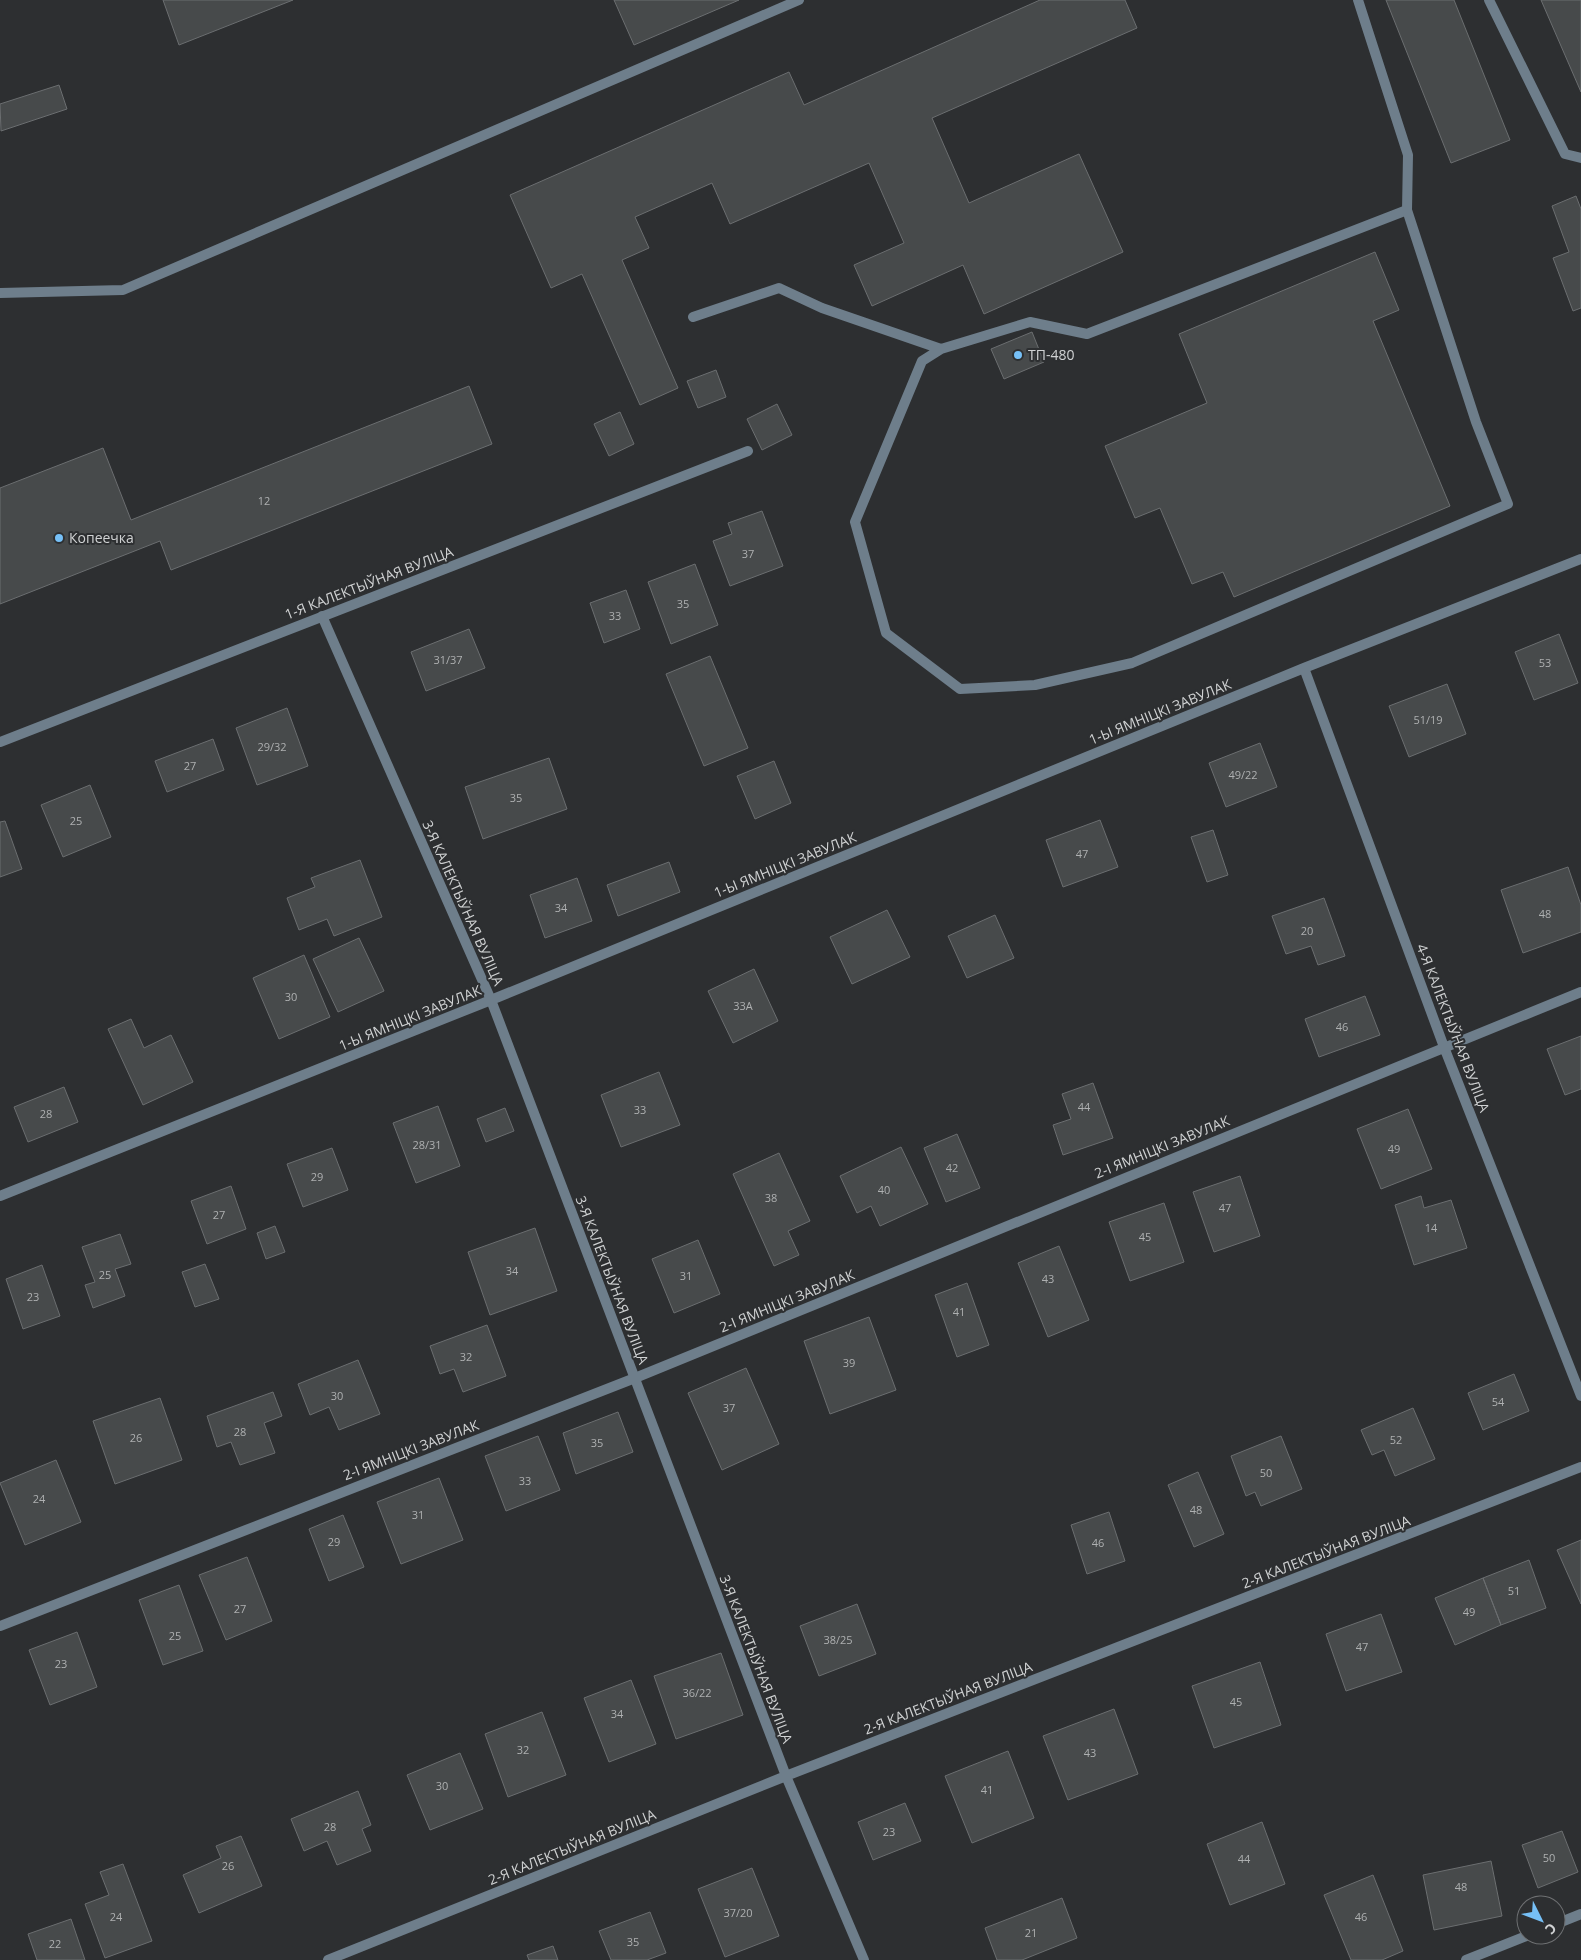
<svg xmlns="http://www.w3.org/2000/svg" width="1581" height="1960" font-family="'Open Sans',sans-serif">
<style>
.building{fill:#474a4b;stroke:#6b6e70}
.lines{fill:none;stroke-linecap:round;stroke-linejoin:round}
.lane{stroke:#6e7e8b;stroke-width:10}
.street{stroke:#6e7e8b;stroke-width:10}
.poi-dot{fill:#76c0f7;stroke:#2d2f31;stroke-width:2}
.labels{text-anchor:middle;stroke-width:4;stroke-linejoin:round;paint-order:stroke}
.number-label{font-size:11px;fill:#aeb0b1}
.poi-label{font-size:14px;fill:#d0d2d3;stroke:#2d2f31;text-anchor:start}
.street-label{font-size:14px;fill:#d0d2d3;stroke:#2d2f31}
</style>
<rect width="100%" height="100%" fill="#2d2f31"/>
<path class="building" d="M163,0H293L179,45Z
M614,0H739L634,45Z
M1040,0H1125L1137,28L932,118L969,203L1079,154L1123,252L984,314L963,265L872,306L854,265L904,243L869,163L730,224L712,183L635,217L649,248L622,260L678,388L640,405L582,274L551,288L510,195L789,72L804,105Z
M1386,0H1454L1510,140L1451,163Z
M1541,0H1581V92Z
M59,85L67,109L1,131L0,104Z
M1576,196L1581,209V308L1573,311L1553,258L1569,252L1552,206Z
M1375,252L1399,310L1373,321L1450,506L1234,597L1223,572L1192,584L1160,508L1135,518L1105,446L1207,403L1179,334Z
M1032,332L1044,362L1004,379L991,349Z
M716,370L726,397L698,408L687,381Z
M469,386L492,444L171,570L160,541L0,604V488L103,448L131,520Z
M777,404L792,435L762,450L747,419Z
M620,412L634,444L609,456L594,424Z
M762,511L783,566L730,586L713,541L732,534L728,523Z
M695,564L718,625L671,644L648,582Z
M626,590L640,629L604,643L590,603Z
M469,629L485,668L426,691L411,652Z
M1559,634L1578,683L1534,700L1515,652Z
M710,656L748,748L704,766L666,674Z
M1447,684L1466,734L1409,757L1389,706Z
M287,708L308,766L257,785L236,728Z
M213,739L224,770L167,792L155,761Z
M1260,743L1277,787L1226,807L1209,763Z
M549,758L567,809L483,839L465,787Z
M774,761L791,803L755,819L737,776Z
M90,785L111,837L63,857L41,805Z
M1100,820L1118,867L1063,887L1046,840Z
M5,821L22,869L0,877V822Z
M1213,830L1228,875L1207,882L1191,837Z
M360,860L382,917L334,936L327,919L299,930L287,898L315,887L311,878Z
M669,862L680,892L618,916L607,885Z
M1568,867L1581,905V932L1523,953L1501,890Z
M577,878L592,921L545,938L530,895Z
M1324,898L1345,956L1318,965L1311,946L1286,954L1272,916Z
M887,910L910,957L852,984L830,937Z
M995,915L1014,958L967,978L948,936Z
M359,938L384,991L338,1012L313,959Z
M304,955L330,1017L279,1039L253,978Z
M754,969L778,1021L733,1043L708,991Z
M1365,996L1380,1035L1319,1057L1305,1019Z
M131,1019L144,1048L171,1035L193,1082L143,1105L108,1029Z
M1581,1036V1089L1565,1095L1547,1049Z
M659,1072L680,1125L621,1147L601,1095Z
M1093,1083L1113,1138L1063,1155L1053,1125L1071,1119L1062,1094Z
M64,1087L78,1122L28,1142L14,1107Z
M438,1106L460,1166L416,1183L393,1123Z
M505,1108L514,1131L486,1142L477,1119Z
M1408,1109L1432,1169L1381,1189L1357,1129Z
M957,1134L980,1188L946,1202L924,1148Z
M901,1147L928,1204L880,1226L871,1206L857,1213L840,1176Z
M332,1148L348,1190L303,1207L287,1164Z
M779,1153L810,1221L788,1231L799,1255L774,1266L733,1174Z
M1240,1176L1260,1236L1214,1252L1193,1192Z
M231,1186L246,1229L207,1244L191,1201Z
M1421,1196L1424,1208L1451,1200L1467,1248L1414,1265L1395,1205Z
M1164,1203L1184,1262L1130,1281L1109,1222Z
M275,1226L285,1252L266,1259L257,1233Z
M535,1228L557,1291L490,1315L468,1252Z
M120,1234L131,1264L115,1269L125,1296L93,1308L85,1285L95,1282L82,1247Z
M698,1240L720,1294L674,1313L652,1259Z
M1059,1246L1089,1320L1048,1337L1018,1263Z
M205,1264L219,1299L195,1307L182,1272Z
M42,1265L60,1316L23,1329L6,1279Z
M967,1283L989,1345L957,1357L935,1295Z
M869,1317L896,1390L830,1414L804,1341Z
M487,1325L506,1376L463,1392L454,1369L440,1374L430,1346Z
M358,1360L380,1414L339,1430L329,1407L310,1415L298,1384Z
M746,1368L779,1444L722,1470L688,1393Z
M1514,1374L1529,1411L1483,1430L1468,1393Z
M273,1392L282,1416L264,1423L275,1453L240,1465L231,1442L217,1447L207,1416Z
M160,1398L182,1460L115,1484L93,1421Z
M1413,1408L1435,1459L1395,1476L1384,1450L1372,1455L1361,1430Z
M618,1412L633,1452L576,1474L563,1433Z
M538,1436L560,1490L506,1511L485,1456Z
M1281,1436L1302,1489L1261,1506L1255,1492L1246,1496L1231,1456Z
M56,1460L81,1522L25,1545L0,1483Z
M1198,1472L1224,1534L1194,1547L1168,1485Z
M439,1478L463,1540L401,1564L377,1502Z
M1109,1512L1125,1561L1087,1574L1071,1525Z
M343,1515L364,1567L329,1581L309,1529Z
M1581,1540V1604L1557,1550Z
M247,1557L272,1621L226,1640L199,1575Z
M1529,1560L1546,1608L1501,1625L1483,1578Z
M1483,1578L1501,1625L1455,1645L1435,1598Z
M179,1585L203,1651L163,1665L139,1600Z
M857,1604L876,1654L819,1676L800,1626Z
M1381,1614L1402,1672L1346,1691L1326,1634Z
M77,1632L97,1687L50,1705L29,1650Z
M721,1653L743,1715L676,1739L654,1676Z
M1260,1662L1281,1725L1214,1748L1192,1686Z
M631,1680L656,1744L609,1762L584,1698Z
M1114,1709L1138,1774L1068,1800L1043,1736Z
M542,1712L566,1775L508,1797L485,1734Z
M1008,1751L1034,1818L972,1843L945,1776Z
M460,1753L483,1809L430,1830L407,1775Z
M358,1791L371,1825L362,1829L371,1851L337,1865L327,1841L304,1851L291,1819Z
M905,1803L921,1841L873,1860L858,1822Z
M1262,1822L1285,1884L1230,1905L1207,1844Z
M1562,1831L1578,1872L1538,1888L1522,1845Z
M241,1836L262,1886L199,1913L183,1875L221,1858L216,1846Z
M1491,1861L1502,1916L1434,1930L1423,1875Z
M123,1864L152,1941L105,1958L85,1904L109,1895L100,1872Z
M752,1868L779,1936L725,1957L698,1889Z
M1373,1875L1403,1951L1382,1960H1351L1324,1895Z
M1062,1898L1077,1938L1022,1960H997L985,1928Z
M650,1912L666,1953L647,1960H611L599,1931Z
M71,1919L85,1960H37L28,1934Z
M553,1946L558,1960H529L527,1955Z"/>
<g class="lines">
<path class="lane" d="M1358,0L1408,155L1407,210L1476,422L1508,504L1132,663L1035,685L960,689L886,633L855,522L922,361L941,349L1030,322L1087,334L1407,210
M1489,0L1565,154L1581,158
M0,293L123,290L799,0
M693,317L779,288L822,308L941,349"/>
<path class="street" d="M322,616L491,1000L786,1776L864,1960
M1304,668L1444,1047L1581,1396
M0,742L748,451
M0,1196L491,1000L1304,668L1581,559
M0,1626L635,1378L1581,992
M1556,1924L1581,1914
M328,1960L786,1776L1581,1467
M1466,1960L1529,1935"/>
</g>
<g class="poi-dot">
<circle cx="1018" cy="355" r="5"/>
<circle cx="59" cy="538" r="5"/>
</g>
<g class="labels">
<g class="number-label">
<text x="264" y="505">12</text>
<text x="748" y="558">37</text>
<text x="683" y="608">35</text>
<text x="615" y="620">33</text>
<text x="448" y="664">31/37</text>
<text x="1545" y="667">53</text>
<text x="1428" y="724">51/19</text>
<text x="272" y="751">29/32</text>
<text x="190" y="770">27</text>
<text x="1243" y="779">49/22</text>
<text x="516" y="802">35</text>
<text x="76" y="825">25</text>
<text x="1082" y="858">47</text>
<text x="561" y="912">34</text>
<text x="1545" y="918">48</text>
<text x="1307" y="935">20</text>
<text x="291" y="1001">30</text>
<text x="743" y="1010">33А</text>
<text x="1342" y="1031">46</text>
<text x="1084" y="1111">44</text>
<text x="640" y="1114">33</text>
<text x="46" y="1118">28</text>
<text x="427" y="1149">28/31</text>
<text x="1394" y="1153">49</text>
<text x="952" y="1172">42</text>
<text x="317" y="1181">29</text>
<text x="884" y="1194">40</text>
<text x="771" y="1202">38</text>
<text x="1225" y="1212">47</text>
<text x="219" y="1219">27</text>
<text x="1431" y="1232">14</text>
<text x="1145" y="1241">45</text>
<text x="512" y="1275">34</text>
<text x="105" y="1279">25</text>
<text x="686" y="1280">31</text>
<text x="1048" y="1283">43</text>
<text x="33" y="1301">23</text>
<text x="959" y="1316">41</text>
<text x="466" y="1361">32</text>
<text x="849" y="1367">39</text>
<text x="337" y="1400">30</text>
<text x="1498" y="1406">54</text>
<text x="729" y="1412">37</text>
<text x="240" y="1436">28</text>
<text x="136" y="1442">26</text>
<text x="1396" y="1444">52</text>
<text x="597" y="1447">35</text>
<text x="1266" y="1477">50</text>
<text x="525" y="1485">33</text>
<text x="39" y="1503">24</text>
<text x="1196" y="1514">48</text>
<text x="418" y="1519">31</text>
<text x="334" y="1546">29</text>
<text x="1098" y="1547">46</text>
<text x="1514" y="1595">51</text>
<text x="240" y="1613">27</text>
<text x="1469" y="1616">49</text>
<text x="175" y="1640">25</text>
<text x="838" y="1644">38/25</text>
<text x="1362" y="1651">47</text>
<text x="61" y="1668">23</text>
<text x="697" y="1697">36/22</text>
<text x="1236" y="1706">45</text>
<text x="617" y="1718">34</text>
<text x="523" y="1754">32</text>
<text x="1090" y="1757">43</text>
<text x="442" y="1790">30</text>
<text x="987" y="1794">41</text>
<text x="330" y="1831">28</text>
<text x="889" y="1836">23</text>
<text x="1549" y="1862">50</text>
<text x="1244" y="1863">44</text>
<text x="228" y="1870">26</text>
<text x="1461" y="1891">48</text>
<text x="738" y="1917">37/20</text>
<text x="116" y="1921">24</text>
<text x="1361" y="1921">46</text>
<text x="1031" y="1937">21</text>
<text x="633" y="1946">35</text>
<text x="55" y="1948">22</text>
</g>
<g class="poi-label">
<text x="1028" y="360">ТП-480</text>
<text x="69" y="543">Копеечка</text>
</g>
<g class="street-label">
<text transform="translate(369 583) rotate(-21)" y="5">1-Я КАЛЕКТЫЎНАЯ ВУЛІЦА</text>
<text transform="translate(1160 712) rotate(-22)" y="5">1-Ы ЯМНІЦКІ ЗАВУЛАК</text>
<text transform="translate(785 865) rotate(-22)" y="5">1-Ы ЯМНІЦКІ ЗАВУЛАК</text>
<text transform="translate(463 903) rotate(66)" y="5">3-Я КАЛЕКТЫЎНАЯ ВУЛІЦА</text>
<text transform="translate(410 1018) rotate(-22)" y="5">1-Ы ЯМНІЦКІ ЗАВУЛАК</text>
<text transform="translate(1453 1028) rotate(69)" y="5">4-Я КАЛЕКТЫЎНАЯ ВУЛІЦА</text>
<text transform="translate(1162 1147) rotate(-22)" y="5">2-І ЯМНІЦКІ ЗАВУЛАК</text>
<text transform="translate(612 1280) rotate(69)" y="5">3-Я КАЛЕКТЫЎНАЯ ВУЛІЦА</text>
<text transform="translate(787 1301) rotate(-22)" y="5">2-І ЯМНІЦКІ ЗАВУЛАК</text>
<text transform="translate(411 1450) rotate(-21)" y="5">2-І ЯМНІЦКІ ЗАВУЛАК</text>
<text transform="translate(1326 1552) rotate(-21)" y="5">2-Я КАЛЕКТЫЎНАЯ ВУЛІЦА</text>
<text transform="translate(756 1659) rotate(69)" y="5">3-Я КАЛЕКТЫЎНАЯ ВУЛІЦА</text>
<text transform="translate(948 1698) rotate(-21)" y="5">2-Я КАЛЕКТЫЎНАЯ ВУЛІЦА</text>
<text transform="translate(572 1847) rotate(-22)" y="5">2-Я КАЛЕКТЫЎНАЯ ВУЛІЦА</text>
</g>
</g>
<g transform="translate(1541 1920) rotate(132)"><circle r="24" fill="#2d2f31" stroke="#6e7072"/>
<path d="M0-4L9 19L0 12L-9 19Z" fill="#76c0f7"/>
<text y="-8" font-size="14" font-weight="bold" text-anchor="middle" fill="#d0d2d3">С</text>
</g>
</svg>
